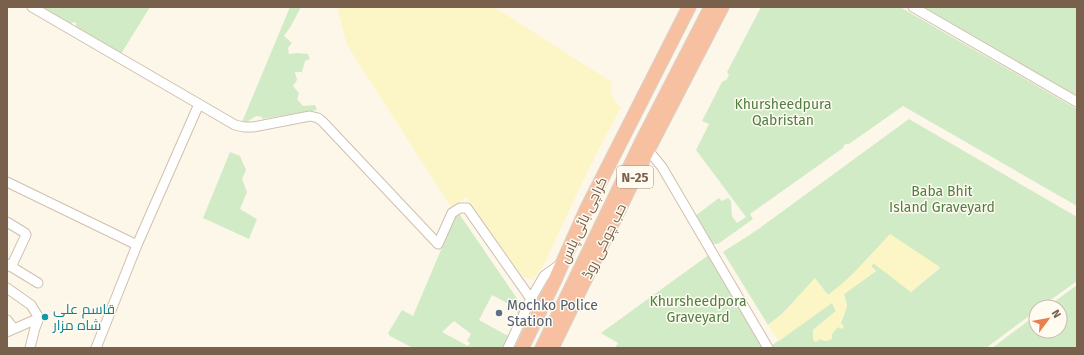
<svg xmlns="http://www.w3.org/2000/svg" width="1084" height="355" font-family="'Fira Sans',Cairo,sans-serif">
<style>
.green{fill:#d2ebc7;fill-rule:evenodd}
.sand{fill:#fcf5c5}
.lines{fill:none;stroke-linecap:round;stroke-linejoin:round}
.minor-casing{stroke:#d0c0ae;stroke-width:11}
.highway-casing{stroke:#d9d2cd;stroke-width:15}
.minor{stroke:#fff;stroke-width:9}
.highway{stroke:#f7c0a1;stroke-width:13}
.service-dot{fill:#5c6f8a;stroke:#fffbf1;stroke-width:1.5}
.culture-dot{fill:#0f9aa8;stroke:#fffbf1;stroke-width:1.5}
.labels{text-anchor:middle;stroke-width:3;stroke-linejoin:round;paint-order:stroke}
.shield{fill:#fffbf1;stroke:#a18e7e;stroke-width:1}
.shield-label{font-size:13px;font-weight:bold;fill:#79604c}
.park-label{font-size:14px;fill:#4f7f43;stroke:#fffbf1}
.street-label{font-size:14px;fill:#79604c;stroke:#fffbf1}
.service-label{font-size:14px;fill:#4e5e75;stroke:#fffbf1;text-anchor:start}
.culture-label{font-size:14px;fill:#0d838f;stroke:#fffbf1;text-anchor:start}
</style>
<rect width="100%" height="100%" fill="#fdf7ea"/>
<path class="green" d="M42,7H150L121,54L76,27V23L73,22L71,24Z
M290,7H301L291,26L284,36L292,43L288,48L289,54L298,53L308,54L310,59L305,61L302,72H295L297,80L293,86L299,93L297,99L303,106L315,105L317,110L262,119V117L256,116L247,122H242Z
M761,7H900L1077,109V206L903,106L849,144H846L844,145L843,148L750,214L753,219L718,244H712L695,216L719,198L722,201L728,198L731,201L732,216L737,223L746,217L696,150L709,124L702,121L722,82L727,79L729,75L727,72Z
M923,7H1077V96L927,11L928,9Z
M909,119L1077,217V281L1041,307H1036V311L986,348H772L771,346L832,302L836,311L813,330L820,339L826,341L841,323L847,306L844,294L876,271L871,266L874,263L911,292L940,268L865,262L838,288L828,295L815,279L782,314L768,325L723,252L757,230Z
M230,152L240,156L246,170L242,179L247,192L240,209L257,219L249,239L203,218Z
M457,212H458L522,306L519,315L517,314L518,309L492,295L479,320L510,337L503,348H413L390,336L388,333L402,310L413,316ZM454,321L471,334L467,341L470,343L468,346L442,332Z
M710,254L764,348H615L618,343L601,333Z
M1077,285V348H992L1036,315V331H1060V307H1047Z"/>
<path class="sand" d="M337,7H494L612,82C608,93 613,100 621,107L590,166L544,264L533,280L522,276L466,197L451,207L347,45Z
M890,234L940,267L911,292L873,263L871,267L876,271L844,294L847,306L841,323L844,326L842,329L837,327L832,334V339L826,341L820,339L816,342L813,340V330L836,311L832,303L779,341L768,325L782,314L815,278L828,295L849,278Z"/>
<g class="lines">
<defs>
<path id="minor" d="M32,7L235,125L244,127H253L310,116L318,118L323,122L438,244L452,213L460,208H467L531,299
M913,7L1077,102
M648,150L662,167L768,348
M7,182L137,245
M7,222L25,233L26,235L11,267
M7,264L38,283
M7,288L31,305L39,318
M7,320L14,329
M7,332L39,318
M30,348L35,328L39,318
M96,348L137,245L199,104
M508,348L531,299L544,276L562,263"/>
<path id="highway" d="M522,348L554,282L586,210L689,7
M542,348L641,143L711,7
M552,348L648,150L722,7"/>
</defs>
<use href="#minor" class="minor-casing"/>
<use href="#highway" class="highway-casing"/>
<use href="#minor" class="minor"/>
<use href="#highway" class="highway"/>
</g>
<circle class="service-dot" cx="499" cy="313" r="4"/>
<circle class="culture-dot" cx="45" cy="317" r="4"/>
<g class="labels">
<rect class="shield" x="617" y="166" width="36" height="22" rx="3"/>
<g class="shield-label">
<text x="635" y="182">N-25</text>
</g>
<g class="park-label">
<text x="783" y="109">Khursheedpura<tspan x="783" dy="16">Qabristan</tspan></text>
<text x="942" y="196">Baba Bhit<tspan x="942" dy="16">Island Graveyard</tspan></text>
<text x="698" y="306">Khursheedpora<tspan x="698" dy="16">Graveyard</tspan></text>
</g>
<g class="street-label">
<text transform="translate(583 220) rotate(-65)" y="5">کراچی بائی پاس</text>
<text transform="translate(604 241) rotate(-64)" y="5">حب چوکی روڈ</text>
</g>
<g class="service-label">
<text x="507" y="310">Mochko Police<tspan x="507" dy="16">Station</tspan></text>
</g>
<g class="culture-label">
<text x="53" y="314">قاسم علی<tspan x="53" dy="16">شاہ مزار</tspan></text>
</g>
</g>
<rect width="1084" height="355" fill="none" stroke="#79604c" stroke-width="16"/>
<g transform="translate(1048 319) rotate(58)"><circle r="19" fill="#fffbf1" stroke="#c9bdaf"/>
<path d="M0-3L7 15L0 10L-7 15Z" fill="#e7804f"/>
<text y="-6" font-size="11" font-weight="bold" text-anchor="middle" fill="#79604c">N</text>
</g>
</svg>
